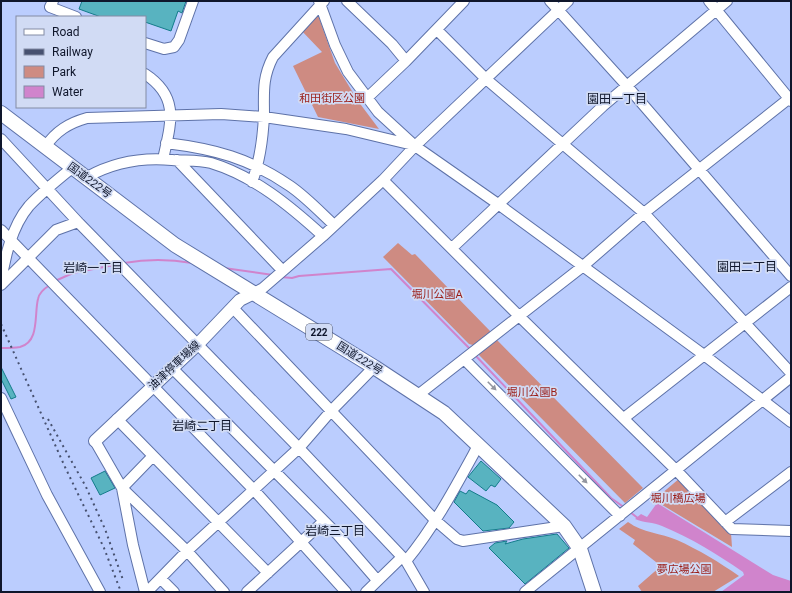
<svg xmlns="http://www.w3.org/2000/svg" width="792" height="593" font-family="Roboto,'Noto Sans JP',sans-serif">
<style>
.green{fill:#ce8b82}
.water{fill:#d084cc}
.lines{fill:none;stroke-linecap:round;stroke-linejoin:round}
.stream{stroke:#d084cc;stroke-width:2}
.building{fill:#58b3c0;stroke:#137c8a}
.minor-casing{stroke:#5e72a8;stroke-width:12}
.major-casing{stroke:#5e72a8;stroke-width:14}
.highway-casing{stroke:#5e72a8;stroke-width:16}
.minor{stroke:#fff;stroke-width:10}
.major{stroke:#fff;stroke-width:12}
.highway{stroke:#fff;stroke-width:14}
.rail{stroke:#475170;stroke-width:2;stroke-dasharray:2 4;stroke-linecap:butt}
.oneway{fill:#9396a0}
.labels{text-anchor:middle;stroke-width:3.5;stroke-linejoin:round;paint-order:stroke}
.shield{fill:#d1dbf4;stroke:#495167;stroke-width:1}
.shield-label{font-size:10px;font-weight:bold;fill:#0f162b}
.park-label{font-size:11px;fill:#9a1c16;stroke:#d1dbf4}
.street-label{font-size:11px;fill:#0f162b;stroke:#d1dbf4}
.neighbourhood-label{font-size:12px;fill:#0f162b;stroke:#d1dbf4}
</style>
<rect width="100%" height="100%" fill="#bbcdfe"/>
<path class="green" d="M316,9L335,63L358,101L379,129L318,117L293,66L322,52L299,28Z
M398,243L412,255L415,254L491,332L473,345L469,344L383,257Z
M496,339L643,488L625,503L478,354Z
M680,478L731,533L732,547L654,500Z
M628,522C643,533 661,533 677,540C699,550 719,562 739,576L713,592H642L638,586L661,566L633,544L635,540L619,529Z"/>
<path class="water" d="M657,503L773,575L791,581V592H721L744,575L743,572C717,554 691,538 662,526C653,522 644,523 635,519L641,514L647,517Z"/>
<g class="lines">
<path class="stream" d="M124,263C146,259 170,259 192,263
M224,268L273,275
M281,277L292,278L299,276L391,269L470,349
M55,281L73,273L114,265
M1,348C7,348 14,348 20,347C40,342 34,314 38,299C39,293 45,288 50,285
M474,354L611,498L625,508
M630,512L639,519"/>
</g>
<path class="building" d="M82,1H186L182,13L178,11L171,31L145,22V17H101L79,9Z
M1,367L16,397L11,399L1,379Z
M481,461L501,479L495,487L491,485L486,491L468,477Z
M105,471L115,488L100,495L91,478Z
M469,490L497,505L514,522L509,528L483,531L454,502L460,491L466,494Z
M557,534L569,548L525,584L489,548L495,543L507,541L505,544L523,539Z"/>
<g class="lines">
<defs>
<path id="minor" d="M53,1L50,7L76,17
M319,1L335,45L348,72L378,112L415,146L498,204L704,355L791,422
M347,1L392,44L406,61
M550,1L627,86L791,276
M709,1L791,101
M437,30L486,79L644,213L791,373
M145,43L164,49L174,47L179,40L193,1
M145,74C180,97 171,123 163,159
M367,98L406,61L464,1
M1,139L78,222L299,448L406,561L424,592
M166,143C215,149 249,158 290,186C306,197 320,212 334,225
M45,147C56,131 69,123 87,118L221,114L264,117L346,129L413,145
M177,160L282,270
M87,177C114,162 141,157 172,160C185,161 199,160 211,163C254,176 290,206 323,236
M383,180L519,316L677,471L732,529L791,531
M252,182C260,161 263,137 264,115C264,93 262,78 273,57L324,1
M1,230L254,490L346,592
M452,248L603,106L727,1
M1,284C4,259 12,226 29,206C42,192 57,180 72,168
M1,285L56,230L78,222
M254,293L263,288L323,236L383,180L415,146L568,1
M233,308L435,520L457,539L463,541L564,526
M464,359L620,516
M172,368L338,535L377,580
M418,395L582,267L644,213L791,97
M1,398L47,495L100,592
M624,418L791,287
M117,419L268,573
M95,441L122,488L187,551L224,592
M122,488L133,545L145,592
M122,488L153,456
M725,522L791,472
M406,561C435,526 457,484 479,444
M161,579L174,592
M147,592L187,551L299,448L331,411L374,367
M247,592L324,521
M366,592L402,557
M525,592L791,377"/>
<path id="major" d="M95,441L198,344L240,300L254,293"/>
<path id="highway" d="M1,113L175,245L374,367L444,413L564,526L580,549L594,592"/>
</defs>
<use href="#minor" class="minor-casing"/>
<use href="#major" class="major-casing"/>
<use href="#highway" class="highway-casing"/>
<use href="#minor" class="minor"/>
<use href="#major" class="major"/>
<use href="#highway" class="highway"/>
<path class="rail" d="M1,324L65,467L104,548L121,592
M48,419L86,487L105,529L123,580"/>
</g>
<defs><path id="oneway-solid" d="M-6-.8H1V-3.2L6.5 0L1 3.2V.8H-6Z"/></defs>
<g class="oneway">
<use href="#oneway-solid" transform="translate(492 386) rotate(45)"/>
<use href="#oneway-solid" transform="translate(583 479) rotate(45)"/>
</g>
<g class="labels">
<rect class="shield" x="306" y="324" width="26" height="16" rx="3"/>
<g class="shield-label">
<text x="319" y="336">222</text>
</g>
<g class="park-label">
<text x="332" y="102">和田街区公園</text>
<text x="437" y="298">堀川公園A</text>
<text x="532" y="396">堀川公園B</text>
<text x="678" y="502">堀川橋広場</text>
<text x="684" y="573">夢広場公園</text>
</g>
<g class="street-label">
<text transform="translate(90 180) rotate(36)" y="4">国道222号</text>
<text transform="translate(360 358) rotate(32)" y="4">国道222号</text>
<text transform="translate(174 365) rotate(-43)" y="4">油津停車場線</text>
</g>
<g class="neighbourhood-label">
<text x="617" y="103">園田一丁目</text>
<text x="747" y="271">園田二丁目</text>
<text x="93" y="272">岩崎一丁目</text>
<text x="202" y="430">岩崎二丁目</text>
<text x="335" y="535">岩崎三丁目</text>
</g>
</g>
<rect width="792" height="593" fill="none" stroke="#0f162b" stroke-width="4"/>
<rect x="16" y="16" width="130" height="92" fill="#d1dbf4" stroke="#838ca4"/>
<rect x="24" y="29" width="20" height="6" fill="#ffffff" stroke="#838ca4"/>
<text x="52" y="36" font-size="12" fill="#0f162b">Road</text>
<rect x="24" y="49" width="20" height="6" fill="#475170" stroke="#838ca4"/>
<text x="52" y="56" font-size="12" fill="#0f162b">Railway</text>
<rect x="24" y="66" width="20" height="12" fill="#ce8b82" stroke="#838ca4"/>
<text x="52" y="76" font-size="12" fill="#0f162b">Park</text>
<rect x="24" y="86" width="20" height="12" fill="#d084cc" stroke="#838ca4"/>
<text x="52" y="96" font-size="12" fill="#0f162b">Water</text>
</svg>
